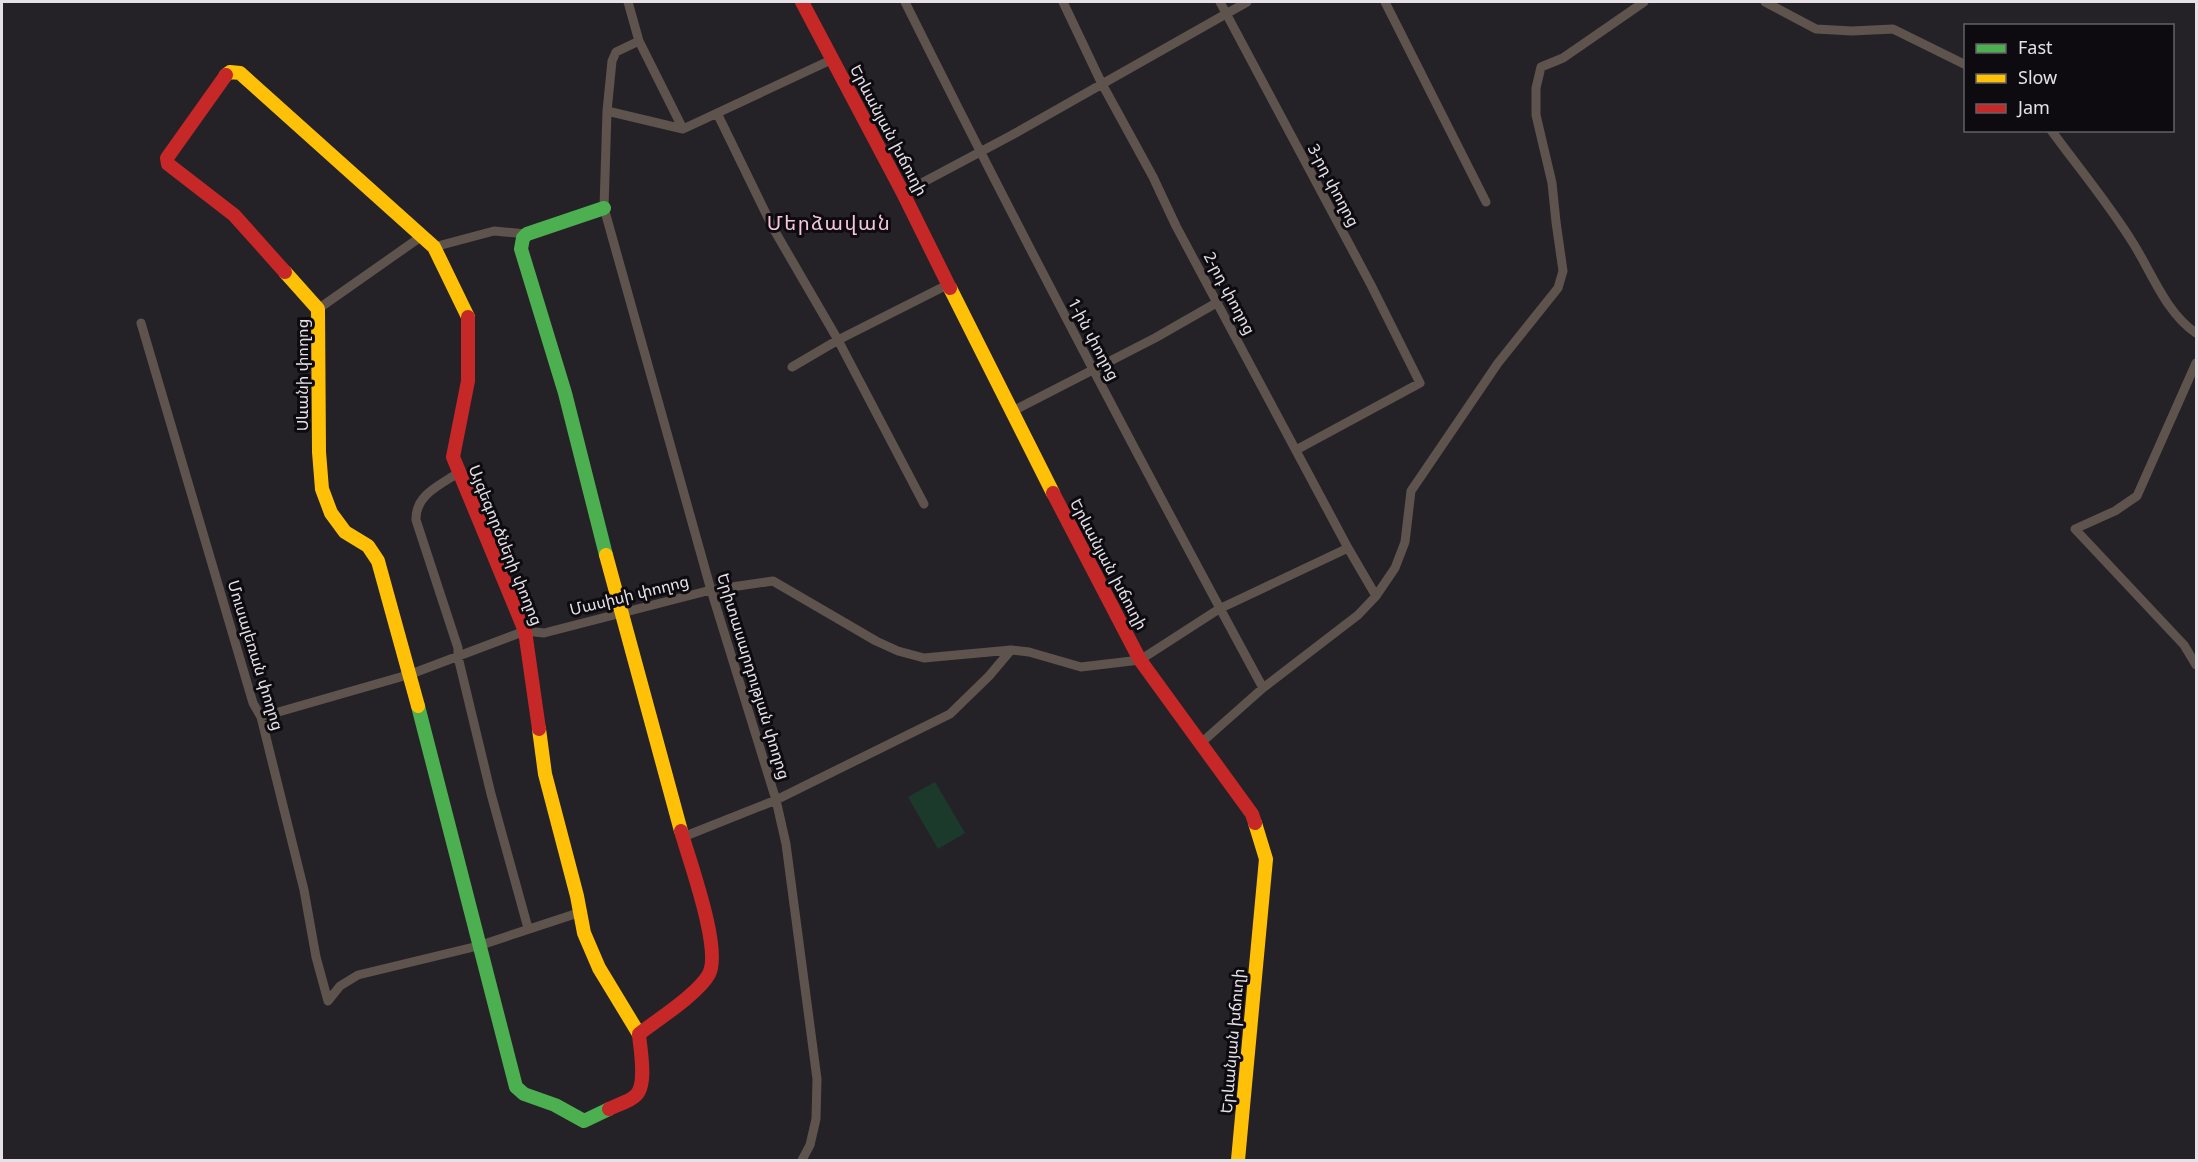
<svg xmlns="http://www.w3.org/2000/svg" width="2198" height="1162" font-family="'Noto Sans','Noto Sans Armenian',sans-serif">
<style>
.green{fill:#1b3a2b}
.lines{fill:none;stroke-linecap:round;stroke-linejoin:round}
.street{stroke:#5e544d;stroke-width:9}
.fast{stroke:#4caf50;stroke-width:14}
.slow{stroke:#ffc107;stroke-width:14}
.jam{stroke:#c62828;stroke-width:14}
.labels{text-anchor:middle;stroke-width:6;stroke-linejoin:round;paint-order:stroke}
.street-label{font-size:16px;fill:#e5e1e7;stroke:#0d0b0f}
.quarter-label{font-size:20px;letter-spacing:1.5px;fill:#f6c6da;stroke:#0d0b0f}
</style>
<rect width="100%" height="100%" fill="#252227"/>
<path class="green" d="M935,782L965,833L938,849L908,797Z"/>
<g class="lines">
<path class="street" d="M628,2L639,41L683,129
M905,2C1020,233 1140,461 1263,688
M1063,2L1101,82L1153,177L1176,226L1348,548L1376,596
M1220,2L1371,285L1420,383L1296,450
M1385,2L1486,202
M1765,2L1816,29L1852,31L1893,29L1966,65
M639,41L616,52L612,61L607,111L604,208L711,590L776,800L786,844L817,1079L816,1119L810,1145L802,1160
M607,111L683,129L833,59
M717,113L773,228L838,340L924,504
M2051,130C2078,167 2109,204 2133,243C2152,273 2166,313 2196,333
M903,193L1012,135L1247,2
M434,247L494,231L527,234
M318,309L422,236
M141,323L253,703L261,717L304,890L316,957L328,1001
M2196,363L2137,496L2115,511L2075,529L2184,645L2196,665
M792,367L838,340L947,285
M1011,412L1155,338L1218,302
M458,473C440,485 415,495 416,520L458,648V657L491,794L528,928
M261,717L411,674L525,631L544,633L711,590L773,581L876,641L898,651L924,658L1011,650L1029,652L1081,667L1140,660L1219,609L1348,548
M1201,743L1263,688L1358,615L1376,596L1395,568L1405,542L1411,491L1498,363L1558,288L1563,271L1556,222L1552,183L1536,115V88L1541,67L1563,58L1644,2
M683,837L776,800L950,714L989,676L1011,650
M328,1001L340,986L358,975L478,946L578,913"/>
<path class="fast" d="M604,208L527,234L523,238L521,249L565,393L606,555
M418,706L516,1087L524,1094L555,1105L584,1121L609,1109"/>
<path class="slow" d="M226,75L230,72L240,73L434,247L468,317
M285,272L318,309L319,452L322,489L331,513L345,532L368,546L378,561L418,706
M950,288L1053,493
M606,555L681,831
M539,729L545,774L577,896L584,933L599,968L639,1034
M1238,1160L1266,859L1255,823"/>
<path class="jam" d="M802,2L903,193L950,288
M226,75L167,158L168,164L234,215L285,272
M468,317V381L453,457L525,631L539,729
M1053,493L1140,660L1252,814L1255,823
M609,1109C616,1105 629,1102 635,1096C648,1086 640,1049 639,1034C657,1020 699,993 709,974C722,949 689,860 681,831"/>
</g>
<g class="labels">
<g class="street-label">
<text transform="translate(889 130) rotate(62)" y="6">Երևանյան խճուղի</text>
<text transform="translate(1334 185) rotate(62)" y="6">3-րդ փողոց</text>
<text transform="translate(1230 293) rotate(62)" y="6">2-րդ փողոց</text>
<text transform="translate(1094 339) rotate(62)" y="6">1-ին փողոց</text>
<text transform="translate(302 375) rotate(-90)" y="6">Սևանի փողոց</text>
<text transform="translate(506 545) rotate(68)" y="6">Այգեգործների փողոց</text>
<text transform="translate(1109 564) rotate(62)" y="6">Երևանյան խճուղի</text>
<text transform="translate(629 595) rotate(-14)" y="6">Մասիսի փողոց</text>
<text transform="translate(256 655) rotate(73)" y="6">Մուսալեռան փողոց</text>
<text transform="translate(754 676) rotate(73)" y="6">Երիտասարդության փողոց</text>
<text transform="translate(1232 1041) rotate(-85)" y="6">Երևանյան խճուղի</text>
</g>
<g class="quarter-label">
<text x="829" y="230">Մերձավան</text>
</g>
</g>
<rect width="2198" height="1162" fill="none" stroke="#e5e1e7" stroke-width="6"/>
<rect x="1964" y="24" width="210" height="108" fill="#0d0b0f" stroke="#636165" stroke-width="1.5"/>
<rect x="1976" y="44" width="30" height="9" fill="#4caf50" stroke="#636165" stroke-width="1.5"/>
<text x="2018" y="54" font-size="18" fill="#e5e1e7">Fast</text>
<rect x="1976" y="74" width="30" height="9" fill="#ffc107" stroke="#636165" stroke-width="1.5"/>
<text x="2018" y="84" font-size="18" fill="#e5e1e7">Slow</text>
<rect x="1976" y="104" width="30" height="9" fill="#c62828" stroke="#636165" stroke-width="1.5"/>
<text x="2018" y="114" font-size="18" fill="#e5e1e7">Jam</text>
</svg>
